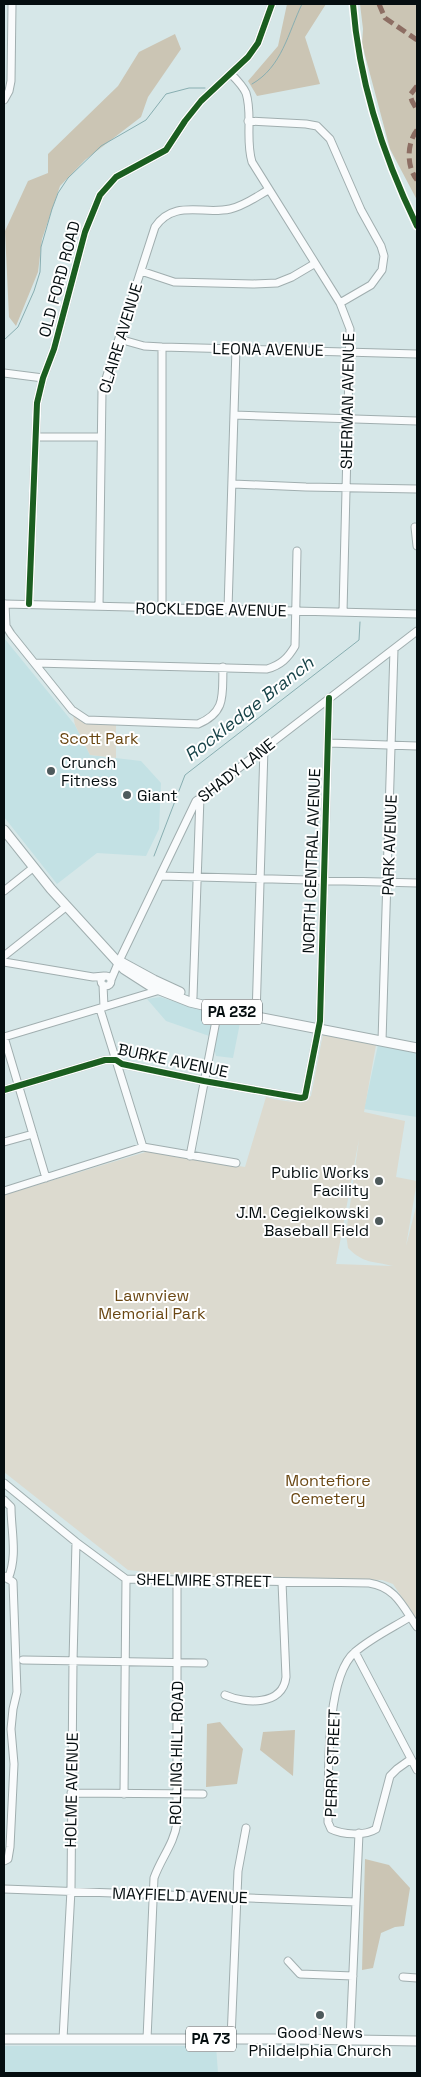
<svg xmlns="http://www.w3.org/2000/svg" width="421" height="2077" font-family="'Space Grotesk',sans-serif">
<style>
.built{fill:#c3e1e4}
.green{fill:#dcdacf;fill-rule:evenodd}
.forest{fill:#cbc5b4}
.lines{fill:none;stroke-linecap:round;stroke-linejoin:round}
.stream{stroke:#88aeb1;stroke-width:1}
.minor-casing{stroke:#a0aeaf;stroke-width:9}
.major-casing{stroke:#a0aeaf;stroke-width:11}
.minor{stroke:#f9fbfc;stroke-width:7}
.major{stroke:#f9fbfc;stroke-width:9}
.quiet{stroke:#8d6e63;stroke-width:5;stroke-dasharray:10 5;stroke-linecap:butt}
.cycleway-casing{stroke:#fff;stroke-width:9}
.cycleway{stroke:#1b5e20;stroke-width:6}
.poi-dot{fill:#4e5a5c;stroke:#fff;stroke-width:2}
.labels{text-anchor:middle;stroke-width:4;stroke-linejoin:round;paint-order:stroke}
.shield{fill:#fff;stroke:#505658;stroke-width:1}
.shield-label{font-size:15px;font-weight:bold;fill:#050e10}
.street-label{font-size:16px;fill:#050e10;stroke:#fff}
.park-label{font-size:16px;fill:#6a4713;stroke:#fff}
.poi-label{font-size:16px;fill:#050e10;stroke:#fff;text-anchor:start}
.water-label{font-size:18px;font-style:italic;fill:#174348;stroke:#fff}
</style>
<rect width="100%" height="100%" fill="#d6e7e8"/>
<path class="built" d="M4,638L75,725L90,755L141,761L161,783L159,829L146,856L97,853L57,884L4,817Z
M160,997L198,1009L241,1018L233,1058L216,1056L215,1052H212L215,1038L166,1021L147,999Z
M378,1045L417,1052V1117L364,1109Z
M4,2046H216L218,2073H4Z"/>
<path class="green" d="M72,710L78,716L116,722V758L90,755L75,725Z
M323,1034L376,1045L364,1112L405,1121L396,1177L417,1181L406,1246L417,1203V1620L393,1584L382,1580L186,1576L128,1570L4,1472V1195L149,1151L245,1167L266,1097C279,1100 299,1106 311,1096ZM359,1139L346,1234L348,1248C364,1264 373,1261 393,1266L336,1264Z"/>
<path class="forest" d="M287,4H326L305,37L320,84L257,96L248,81L278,46Z
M360,4H417V200L390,149L362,44L363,29Z
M175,34L181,49L148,97L141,117L85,160L60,186L42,239L38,272L16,326L9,317L5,231L28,181L48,173V154L118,86L139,52Z
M220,1722L243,1749L237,1784L206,1787L207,1724Z
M295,1730L293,1776L260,1750L263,1732Z
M365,1859L389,1865L410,1888L404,1926L395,1927L381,1933L373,1968L362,1970Z"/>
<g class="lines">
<path class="stream" d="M252,84C282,67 288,33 302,4
M4,340L18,327L34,291L40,272L41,247L52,209L58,193L68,178L101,146L146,120L166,94L189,88H205
M154,856L185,775L359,640L360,622"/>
<defs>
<path id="minor" d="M231,74C236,79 243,86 246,93C253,115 245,139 252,162L340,303L350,329L343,612
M4,100L9,91L11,81L12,4
M248,121L306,124L317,126L330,139L361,210L381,246L384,256L382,270L371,285L340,303
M141,271L174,282L253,284L277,283L292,277L314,264
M119,339L144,346L162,347L417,354
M4,373L43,378
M234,415L417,421
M37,437H100
M233,484L306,487L417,489
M415,527L417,546
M4,604L417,614
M5,604L6,626L11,634L72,710L87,720L198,724C227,712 222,694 223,667
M29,604L37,403L43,378L54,349L85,232L100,195L116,177L166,150L185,121L201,101L248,57L258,43L272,4
M99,606L102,391L155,227C174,199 203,215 230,209C244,206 256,197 268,190
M162,608V347
M228,609L236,348
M35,663L267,669C281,665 288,658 295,646L297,551
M329,743L417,746
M160,876L417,883
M4,891L34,867
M4,956L67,906
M4,962L93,977L104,976
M101 981a5 5 0 1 1 10 0a5 5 0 1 1-10 0Z
M111,980L119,961L196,801L417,631
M103,985L104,1007
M193,997L200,797
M100,1009L143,1147
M256,1017L264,748
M382,1041L394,649
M4,1090L105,1060H116L122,1064L204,1081L301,1098L305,1097L320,1021L329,698
M4,1142L33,1134
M190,1156L219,1005
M46,1178L4,1037L160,990
M4,1191L143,1147L236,1163
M4,1483L76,1542L126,1579L369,1583C396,1587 403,1607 417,1627
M4,1500L11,1507C11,1531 18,1556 8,1579
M4,1576L13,1582L17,1692L13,1709L11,1729L14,1764L10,1847L8,1859L4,1861
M410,1617C392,1628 371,1638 355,1652C324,1678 329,1782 328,1822L331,1829C343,1835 365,1836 376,1829L390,1776L397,1769L411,1759
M355,1652L417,1770
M23,1660L204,1663
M225,1695C245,1704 283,1706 286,1677L282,1582
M71,1793L203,1794
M124,1794L126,1579
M4,1889L356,1902
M288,1961L300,1974L353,1976
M403,1977L417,1978
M63,2039L71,1890L73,1661L76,1542
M147,2039L154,1878C161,1858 174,1844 177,1823V1580
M231,2039L238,1871L246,1828
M350,2040L359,1833"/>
<path id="major" d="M4,830L51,889L124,969L152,987L190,1002L237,1013L417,1048
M121,962L154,980L180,992
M4,2039H292L417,2041"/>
</defs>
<use href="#minor" class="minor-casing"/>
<use href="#major" class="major-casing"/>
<use href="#minor" class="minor"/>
<use href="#major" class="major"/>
<path class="quiet" d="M379,4L385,18L417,40
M417,86L410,95L412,101L417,110
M417,130C407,143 406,166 417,180"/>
<defs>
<path id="cycleway" d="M353,4C359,82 383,156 417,226
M29,604L37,403L43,378L54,349L85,232L100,195L116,177L166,150L185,121L201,101L248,57L258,43L272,4
M4,1090L105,1060H116L122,1064L204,1081L301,1098L305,1097L320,1021L329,698"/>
</defs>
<use href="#cycleway" class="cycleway-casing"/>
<use href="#cycleway" class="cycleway"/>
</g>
<g class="poi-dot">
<circle cx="51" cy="771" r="5"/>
<circle cx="127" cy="795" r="5"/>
<circle cx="379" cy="1181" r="5"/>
<circle cx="379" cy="1221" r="5"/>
<circle cx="320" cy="2015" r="5"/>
</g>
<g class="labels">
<g class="shield">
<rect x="202" y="999.5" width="60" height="25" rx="4"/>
<rect x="186" y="2026.5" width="50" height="25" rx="4"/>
</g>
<g class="shield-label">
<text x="232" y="1017">PA 232</text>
<text x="211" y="2044">PA 73</text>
</g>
<g class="street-label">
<text transform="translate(59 279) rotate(-75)" y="6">OLD FORD ROAD</text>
<text transform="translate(120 338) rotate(-73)" y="6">CLAIRE AVENUE</text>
<text transform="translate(268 349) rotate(1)" y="6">LEONA AVENUE</text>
<text transform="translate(347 401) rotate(-89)" y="6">SHERMAN AVENUE</text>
<text transform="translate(211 609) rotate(1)" y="6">ROCKLEDGE AVENUE</text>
<text transform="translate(236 770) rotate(-38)" y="6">SHADY LANE</text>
<text transform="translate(389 845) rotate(-88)" y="6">PARK AVENUE</text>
<text transform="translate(311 861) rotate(-88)" y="6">NORTH CENTRAL AVENUE</text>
<text transform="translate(173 1060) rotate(12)" y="6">BURKE AVENUE</text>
<text transform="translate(204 1580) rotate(1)" y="6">SHELMIRE STREET</text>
<text transform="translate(176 1753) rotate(-89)" y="6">ROLLING HILL ROAD</text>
<text transform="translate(332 1763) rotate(-88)" y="6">PERRY STREET</text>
<text transform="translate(71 1790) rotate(-89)" y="6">HOLME AVENUE</text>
<text transform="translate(180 1895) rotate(2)" y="6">MAYFIELD AVENUE</text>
</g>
<g class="park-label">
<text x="99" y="744">Scott Park</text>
<text x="152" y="1301">Lawnview<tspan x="152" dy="18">Memorial Park</tspan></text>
<text x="328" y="1486">Montefiore<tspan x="328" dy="18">Cemetery</tspan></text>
</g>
<g class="poi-label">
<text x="61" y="768">Crunch<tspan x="61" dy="18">Fitness</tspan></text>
<text x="137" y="801">Giant</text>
<text x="369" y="1178" text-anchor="end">Public Works<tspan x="369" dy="18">Facility</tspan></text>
<text x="369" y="1218" text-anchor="end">J.M. Cegielkowski<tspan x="369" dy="18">Baseball Field</tspan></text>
<text x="320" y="2038" text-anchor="middle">Good News<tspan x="320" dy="18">Phildelphia Church</tspan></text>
</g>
<g class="water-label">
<text transform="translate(249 709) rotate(-38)" y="6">Rockledge Branch</text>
</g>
</g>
<rect width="421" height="2077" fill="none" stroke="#050e10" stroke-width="10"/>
</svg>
